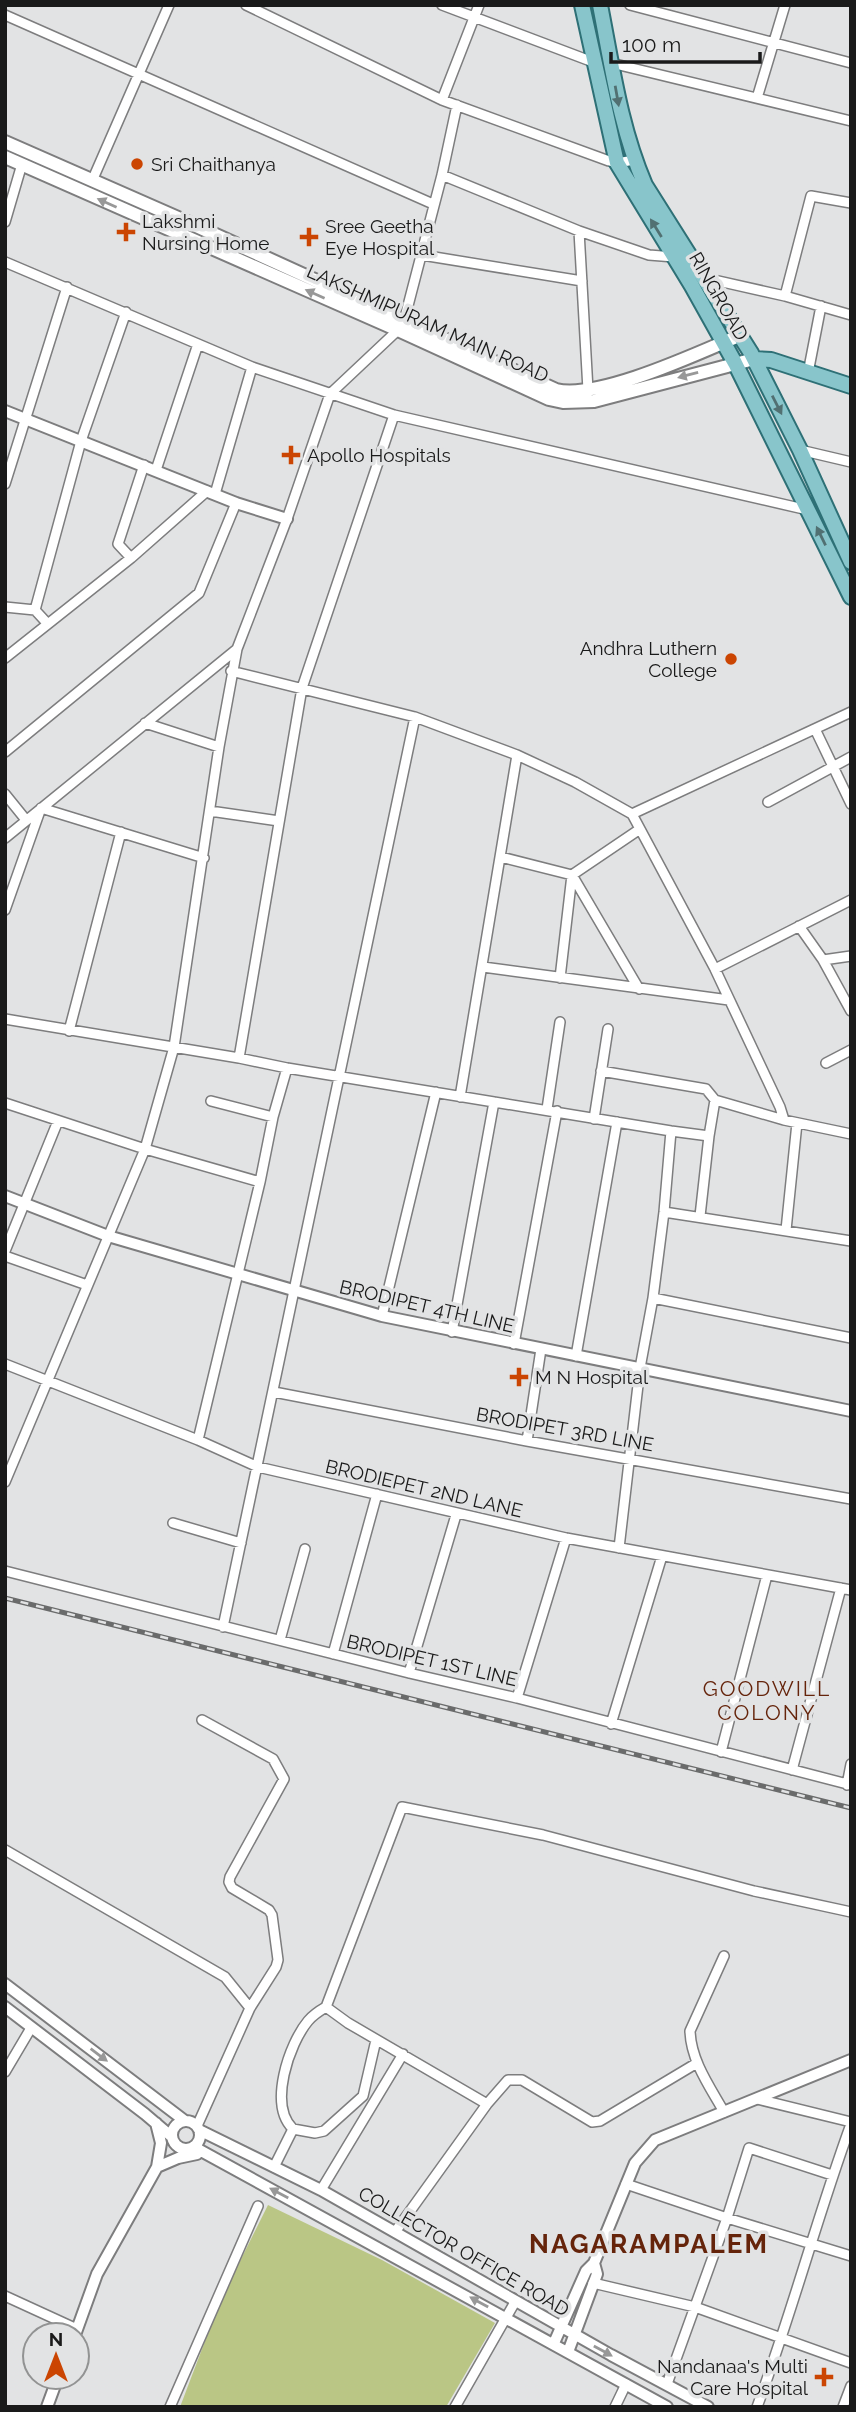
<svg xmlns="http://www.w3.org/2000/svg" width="856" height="2412" font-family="Raleway,sans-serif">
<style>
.green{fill:#bac685}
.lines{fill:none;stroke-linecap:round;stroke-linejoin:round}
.minor-casing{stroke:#7d7d7e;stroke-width:12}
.tertiary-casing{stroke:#7d7d7e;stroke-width:14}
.secondary-casing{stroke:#7d7d7e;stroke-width:16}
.primary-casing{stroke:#2e7076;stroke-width:18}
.minor{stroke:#fff;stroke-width:9}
.tertiary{stroke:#fff;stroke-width:10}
.secondary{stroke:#fff;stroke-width:12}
.primary{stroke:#88c5cb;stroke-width:14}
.rail-casing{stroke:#6a6b6b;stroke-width:5}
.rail{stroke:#e2e3e4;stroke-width:2.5;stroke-dasharray:8;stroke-linecap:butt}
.oneway{fill:#517072}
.oneway2{fill:#989898}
.poi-dot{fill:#cb4502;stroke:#e2e3e4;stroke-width:2.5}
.labels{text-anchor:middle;stroke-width:7;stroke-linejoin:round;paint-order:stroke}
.poi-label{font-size:19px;fill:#1a1a1a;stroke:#e2e3e4;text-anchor:start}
.street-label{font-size:19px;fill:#1a1a1a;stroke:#e2e3e4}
.neighbourhood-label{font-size:21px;letter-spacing:2px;fill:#65240b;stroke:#e2e3e4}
.district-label{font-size:26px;font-weight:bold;letter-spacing:2px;fill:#65240b;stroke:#e2e3e4}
</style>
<rect width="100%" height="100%" fill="#e2e3e4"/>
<path class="green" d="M268,2205L382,2260L495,2323L446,2407H180L221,2299Z"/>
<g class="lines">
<defs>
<path id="minor" d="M246,5L442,100L609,161L617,163L634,160
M442,5L593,62
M630,5L851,63
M5,15L433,204
M611,63L851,121
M757,98L785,5
M442,100L479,5
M442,175L579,231L649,255L674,257
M92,181L169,5
M5,222L22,164
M579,231L588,390
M422,255L582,281
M5,262L252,367L394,415L808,510
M705,278L785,296L851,315
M785,296L811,196L851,203
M808,373L821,306
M800,450L851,462
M156,470L198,344
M5,484L67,287
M215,494L252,367
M131,558L118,544L144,465
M5,607L35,610L47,623
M35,610L81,441L126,312
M5,658L131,558L207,491
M231,671L415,717L517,755L575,782L632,814L715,969L780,1107L784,1120
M145,723L219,747
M815,729L851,804
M5,752L199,593L236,503
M5,794L26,820
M768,802L851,757
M210,811L279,821
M632,814L851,712
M5,838L237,649
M501,857L572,875L640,829
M5,910L41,808L204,858
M799,926L823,960
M851,956L823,960L851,1011
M483,967L729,1000
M715,969L851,900
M560,978L572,875L639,989
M5,1019L239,1058L287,1068L671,1131L709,1136L715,1100L784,1120L851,1134
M69,1031L121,832
M239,1058L302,688L394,415
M826,1063L851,1050
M601,1071L706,1089L715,1100
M460,1097L517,755
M211,1101L273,1117
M5,1103L145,1149L260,1182
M547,1109L560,1022
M594,1119L608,1029
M664,1212L851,1241
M700,1216L709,1136
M786,1230L797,1123
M5,1251L58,1121
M5,1256L87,1285
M653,1298L851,1338
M382,1316L436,1092
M452,1332L494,1102
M514,1344L557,1111
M576,1356L617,1122
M5,1364L198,1440L258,1467L566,1538L851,1590
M274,1392L527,1441L851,1499
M198,1440L260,1182L273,1117L287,1068
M527,1441L541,1349
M5,1482L145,1149L174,1047L219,747L237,649L287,519L330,394L398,330L404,321L442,175L457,105
M173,1523L241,1543
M619,1548L640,1368L653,1298L664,1212L671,1131
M5,1571L409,1673L517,1698L851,1785
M223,1627L415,717
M280,1640L305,1549
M333,1654L377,1494
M409,1673L456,1515
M517,1698L566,1538
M202,1720L273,1759L284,1779L230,1877L229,1882L232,1888L269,1910L272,1915L278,1960L276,1967L250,2008
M611,1724L662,1556
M721,1752L767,1575
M792,1770L841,1588
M847,1785L851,1764
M5,1850L225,1977L250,2008L197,2126
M724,1956L690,2031C691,2061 710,2087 724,2112
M326,2007C319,2011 313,2015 308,2021C289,2044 268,2105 293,2129L315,2133L324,2131L363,2096L376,2040
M5,2072L31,2028
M757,2099L851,2122
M487,2104L348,2023L326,2007L402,1807L543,1835L754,1891L851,1912
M274,2167L293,2129
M832,2175L749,2148L727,2218L851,2256
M626,2184L727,2218L667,2384
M321,2190L403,2054
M395,2232L487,2104L508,2080H522L592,2122L600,2121L697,2063
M593,2283L695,2307L851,2363
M5,2296L77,2329
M170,2407L258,2206
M455,2407L515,2302
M615,2407L626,2384
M757,2407C792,2313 817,2217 851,2124
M843,2407L851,2386"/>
<path id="tertiary" d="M5,411L236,503L287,519
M5,1196L108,1236L382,1316L851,1411
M5,1984L185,2121
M5,2007L145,2114L172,2137
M172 2135a14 14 0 1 1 28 0a14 14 0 1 1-28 0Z
M199,2130L321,2190L611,2355L708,2407
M194,2147L667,2407
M157,2167L178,2158L197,2154
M75,2335L97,2274L157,2167L161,2143L156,2123
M554,2343L586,2271L594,2263L635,2163L655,2140L851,2060
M568,2352L597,2274L594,2263
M47,2407L58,2377"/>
<path id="secondary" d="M5,142L194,225L556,390C599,400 698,353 741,335
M5,157L398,330L549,399L563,402L594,401L754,359"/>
<path id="primary" d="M582,5L617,163L692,286L735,363L851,597
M600,5C612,66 620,127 645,185L751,353L800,450L851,562
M754,359L771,360L851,386"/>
</defs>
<use href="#minor" class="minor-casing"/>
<use href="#tertiary" class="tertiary-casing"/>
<use href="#secondary" class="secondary-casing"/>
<use href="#primary" class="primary-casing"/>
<use href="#minor" class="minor"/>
<use href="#tertiary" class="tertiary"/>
<use href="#secondary" class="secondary"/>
<use href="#primary" class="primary"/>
<defs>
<path id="rail" d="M5,1598L851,1808"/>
</defs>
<use href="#rail" class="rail-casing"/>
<use href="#rail" class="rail"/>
</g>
<defs><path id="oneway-solid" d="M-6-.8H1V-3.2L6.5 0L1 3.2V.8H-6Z" transform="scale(1.75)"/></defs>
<g class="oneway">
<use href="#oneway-solid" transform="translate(617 96) rotate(80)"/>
<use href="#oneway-solid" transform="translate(656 228) rotate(-122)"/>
<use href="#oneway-solid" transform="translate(777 405) rotate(63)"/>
<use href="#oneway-solid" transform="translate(821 536) rotate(-116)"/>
</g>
<g class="oneway2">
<use href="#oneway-solid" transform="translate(107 203) rotate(-156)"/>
<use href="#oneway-solid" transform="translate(315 294) rotate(-156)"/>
<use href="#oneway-solid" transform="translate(688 375) rotate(165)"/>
<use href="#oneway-solid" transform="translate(99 2055) rotate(37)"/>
<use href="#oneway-solid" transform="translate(279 2193) rotate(-152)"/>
<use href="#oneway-solid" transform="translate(479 2302) rotate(-151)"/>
<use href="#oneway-solid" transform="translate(603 2351) rotate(29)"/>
</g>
<g class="poi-dot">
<circle cx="137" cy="164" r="7"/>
<path d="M122.5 221.5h7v7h7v7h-7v7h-7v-7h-7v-7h7z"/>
<path d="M305.5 226.5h7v7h7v7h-7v7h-7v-7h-7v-7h7z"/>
<path d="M287.5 444.5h7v7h7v7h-7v7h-7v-7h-7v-7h7z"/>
<circle cx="731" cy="659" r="7"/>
<path d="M515.5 1366.5h7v7h7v7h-7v7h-7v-7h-7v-7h7z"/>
<path d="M820.5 2366.5h7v7h7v7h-7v7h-7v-7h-7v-7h7z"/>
</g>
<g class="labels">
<g class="poi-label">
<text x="151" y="171">Sri Chaithanya</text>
<text x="142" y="228">Lakshmi<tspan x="142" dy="22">Nursing Home</tspan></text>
<text x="325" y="233">Sree Geetha<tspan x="325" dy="22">Eye Hospital</tspan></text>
<text x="307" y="462">Apollo Hospitals</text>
<text x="717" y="655" text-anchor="end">Andhra Luthern<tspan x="717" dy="22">College</tspan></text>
<text x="535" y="1384">M N Hospital</text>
<text x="808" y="2373" text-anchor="end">Nandanaa's Multi<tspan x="808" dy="22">Care Hospital</tspan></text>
</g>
<g class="street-label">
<text transform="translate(719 296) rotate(60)" y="7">RINGROAD</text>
<text transform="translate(428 323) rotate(24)" y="7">LAKSHMIPURAM MAIN ROAD</text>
<text transform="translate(427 1306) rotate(13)" y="7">BRODIPET 4TH LINE</text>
<text transform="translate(565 1429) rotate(10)" y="7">BRODIPET 3RD LINE</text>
<text transform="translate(424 1488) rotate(13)" y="7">BRODIEPET 2ND LANE</text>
<text transform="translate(432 1660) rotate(13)" y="7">BRODIPET 1ST LINE</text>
<text transform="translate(464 2251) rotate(30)" y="7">COLLECTOR OFFICE ROAD</text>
</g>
<g class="neighbourhood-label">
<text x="767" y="1696">GOODWILL<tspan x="767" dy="24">COLONY</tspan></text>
</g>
<g class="district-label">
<text x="649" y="2253">NAGARAMPALEM</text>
</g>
</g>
<rect width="856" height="2412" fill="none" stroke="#1a1a1a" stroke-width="14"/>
<g transform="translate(56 2356)"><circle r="33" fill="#e2e3e4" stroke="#929393" stroke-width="2"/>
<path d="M0-5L12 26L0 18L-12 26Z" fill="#cb4502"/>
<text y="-10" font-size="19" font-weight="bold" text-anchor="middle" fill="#1a1a1a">N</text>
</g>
<path d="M611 52v10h149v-10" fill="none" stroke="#1a1a1a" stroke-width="3.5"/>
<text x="622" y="52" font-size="21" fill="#1a1a1a" stroke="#e2e3e4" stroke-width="5" paint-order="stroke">100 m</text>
</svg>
